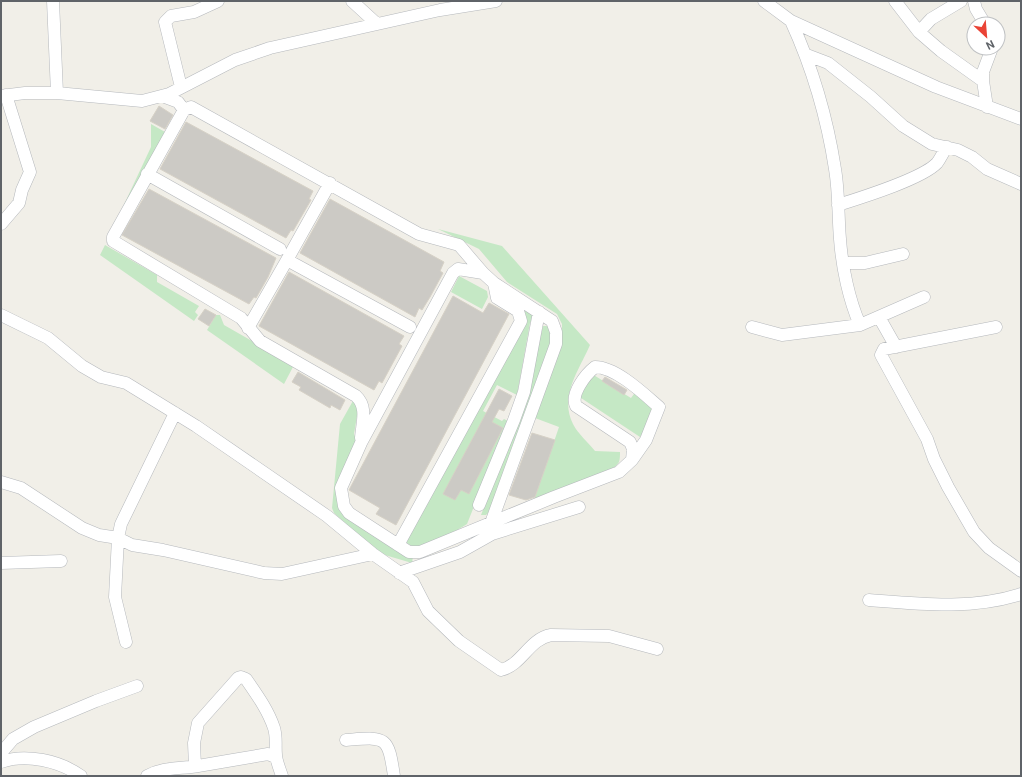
<svg xmlns="http://www.w3.org/2000/svg" width="1022" height="777" font-family="Roboto,sans-serif">
<style>
.green{fill:#c5e8c5}
.building{fill:#cccac5;stroke:#d6d1c6}
.lines{fill:none;stroke-linecap:round;stroke-linejoin:round}
.minor-casing{stroke:#b5b8bc;stroke-width:13}
.minor{stroke:#fff;stroke-width:12}
</style>
<rect width="100%" height="100%" fill="#f1efe8"/>
<path class="green" d="M151,124L165,132L121,211L151,147Z
M438,229L502,246L590,345C579,370 559,397 573,424C578,434 588,442 595,451L620,452C620,455 620,459 619,462C610,478 551,496 533,503L559,427L535,418L557,358L562,339V324L557,314L507,282L479,249Z
M105,245L157,275V282L199,306L195,312L198,315L194,321L100,255Z
M459,276L487,291L488,297L482,309L451,292Z
M522,309L532,313L533,318L530,323L517,395L497,385L483,411L502,421L504,419L508,421L467,524C458,530 427,547 417,547C413,547 409,545 406,542L526,317Z
M216,315H220L224,325L294,365L284,384L207,330Z
M543,326H547L551,329V340L544,365L490,511L486,515H481L523,411Z
M592,374L631,398L637,390L653,408L650,420L640,437L578,396Z
M354,399L359,404L354,434L357,442L337,499L413,556L412,563L378,553L334,513L332,508L340,424Z"/>
<path class="building" d="M159,106L173,115L165,129L150,121Z
M186,122L313,191L309,199L311,200L293,231L291,230L286,238L160,169Z
M149,189L276,258L268,277L256,298L254,297L249,304L122,235Z
M330,199L444,262L440,271L443,273L430,297L422,310L419,308L415,317L300,253Z
M289,272L404,336L399,344L402,346L389,370L382,383L379,381L374,390L259,326Z
M453,296L483,313L489,303L509,314L396,525L376,514L380,508L349,490Z
M205,309L216,315L209,326L198,319Z
M298,372L345,400L340,410L331,405L330,408L299,390L301,387L292,382Z
M605,377L627,390L624,395L602,381Z
M499,389L512,396L504,411L499,409L492,422L503,428L469,494L461,490L455,500L443,494Z
M532,433L555,440L535,497L526,500L509,495Z"/>
<g class="lines">
<defs>
<path id="minor" d="M53,1L57,93
M352,1L377,24
M764,1L791,21L936,87L1021,119
M895,1L919,32L941,51L983,81L987,107
M974,1L976,9L985,24
M791,21C813,69 827,117 835,169C839,192 838,216 840,239C842,267 849,300 860,325
M919,32L931,19L961,1
M807,55L828,63L871,97L903,126L932,144L958,150L972,157L987,169L1021,184
M983,81V72L992,48
M181,87L165,22L171,16L194,12L218,1
M1,96L25,93H57L142,101L169,94L235,60L270,48L440,10L496,1
M162,96L178,102L184,110L113,237V241L241,318L260,341L356,396C368,407 362,423 361,438
M184,110L191,107L419,234L459,245L483,273L494,283L552,321L556,332V344L491,523
M147,174L280,249
M838,205C860,198 922,179 937,163C941,158 943,152 947,147
M1,224L19,203L22,190L30,172L6,95
M287,260L330,183
M844,263H865L903,254
M483,273L458,269L453,273L361,443L341,488L344,506L349,513L409,552H420L554,497L619,472L632,460
M1,315L48,338L82,366L101,377L126,383L196,426L327,516L373,554L413,582L428,611L459,641L501,670C522,665 529,639 551,635L609,636L657,649
M879,317L896,347
M752,327L782,335L860,325L924,297
M996,327L884,349L881,355L927,439L934,459L948,487L974,532L989,548L1021,571
M248,328L287,260L410,327
M595,367C616,367 644,394 659,407L646,440L632,460L633,449L630,442L576,406C570,394 586,374 595,367Z
M1,482L21,488L82,528L99,535L118,538L132,545L163,550L264,573L282,574L373,554
M479,505L514,420L524,392L539,312
M398,545L521,321L518,311L497,298L494,283
M1,563L61,561
M399,573L460,552L492,534L579,507
M869,600C920,604 972,610 1021,594
M126,642L115,597L118,538L121,524L175,413
M346,740C386,737 388,735 394,776
M1,753L13,739L34,727L96,701L137,686
M1,762C26,753 60,761 81,776
M195,766L194,743L198,723L238,678L241,677L246,679C257,695 268,710 274,728C277,737 275,746 276,755C276,760 280,770 282,776
M147,776C163,767 180,769 198,766C221,762 245,758 268,754L275,757"/>
</defs>
<use href="#minor" class="minor-casing"/>
<use href="#minor" class="minor"/>
</g>
<rect width="1022" height="777" fill="none" stroke="#5f6368" stroke-width="4"/>
<g transform="translate(986 36) rotate(154)"><circle r="19" fill="#ffffff" stroke="#bfc1c3"/>
<path d="M0-3L7 15L0 10L-7 15Z" fill="#ea4335"/>
<text y="-6" font-size="11" font-weight="bold" text-anchor="middle" fill="#5f6368">N</text>
</g>
</svg>
